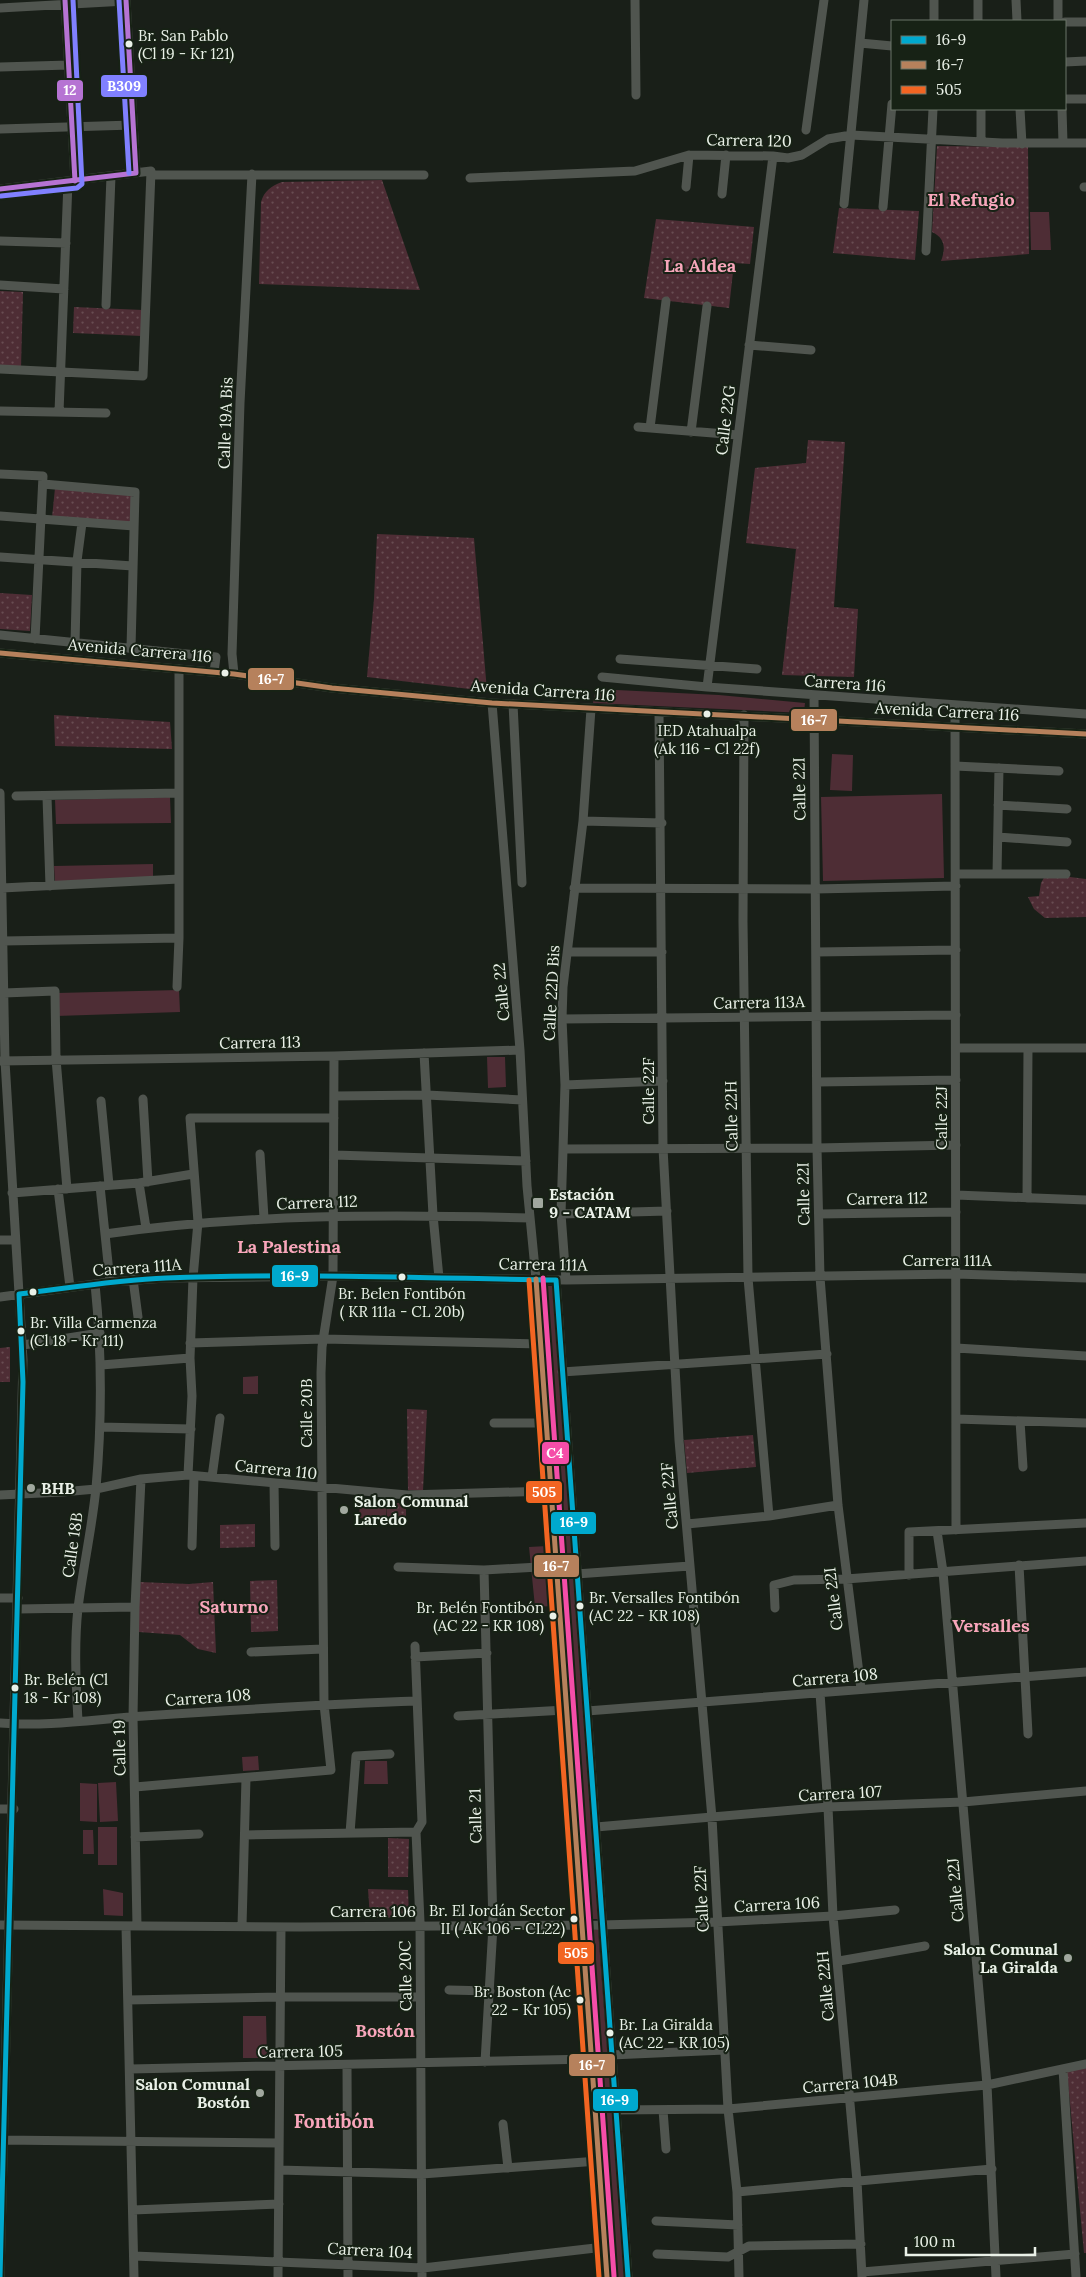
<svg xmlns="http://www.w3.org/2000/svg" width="1086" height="2277" font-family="Lora,serif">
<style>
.green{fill:#4e2d35}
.park{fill:url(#park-dots)}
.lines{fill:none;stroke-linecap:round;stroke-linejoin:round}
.minor{stroke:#50554f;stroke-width:9}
.bus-1-casing{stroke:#172215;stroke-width:9}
.bus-2-casing{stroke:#172215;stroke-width:9}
.bus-3-casing{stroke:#172215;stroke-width:9}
.bus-4-casing{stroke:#172215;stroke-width:9}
.bus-5-casing{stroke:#172215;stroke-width:9}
.bus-6-casing{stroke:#172215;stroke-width:9}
.bus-1{stroke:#00a9ce;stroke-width:5}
.bus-2{stroke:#b6815c;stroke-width:5}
.bus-3{stroke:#f26522;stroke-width:5}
.bus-4{stroke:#f54da8;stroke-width:5}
.bus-5{stroke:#b673d3;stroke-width:5}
.bus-6{stroke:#8080ff;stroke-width:5}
.bus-dot{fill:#eaf1e8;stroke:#172215;stroke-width:2}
.poi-dot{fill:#a1a89f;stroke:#172215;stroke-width:2}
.labels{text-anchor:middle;stroke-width:4;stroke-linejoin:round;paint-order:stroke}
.bus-label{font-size:15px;fill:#eaf1e8;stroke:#172215;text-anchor:start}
.street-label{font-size:16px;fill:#eaf1e8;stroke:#172215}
.poi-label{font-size:16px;font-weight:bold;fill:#eaf1e8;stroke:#172215;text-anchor:start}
.neighbourhood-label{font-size:18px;font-weight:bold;fill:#f8a6bb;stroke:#172215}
.quarter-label{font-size:19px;font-weight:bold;fill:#f8a6bb;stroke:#172215}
.line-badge{stroke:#172215;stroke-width:2}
.badge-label{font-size:14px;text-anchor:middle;font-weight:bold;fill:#fff}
</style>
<defs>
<pattern id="park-dots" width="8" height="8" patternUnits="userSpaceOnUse" patternTransform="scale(1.25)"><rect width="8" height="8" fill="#4e2d35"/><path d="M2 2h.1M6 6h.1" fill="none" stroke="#684c52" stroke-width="1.8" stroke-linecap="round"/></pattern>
</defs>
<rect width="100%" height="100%" fill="#191f18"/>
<path class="green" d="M1030,212H1049L1051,250H1031Z
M596,689L719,695L805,703L804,713L593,703Z
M832,754L853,755L852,791L830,790Z
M942,794L944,878L823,881L821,797Z
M170,797L171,823L56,824L55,800Z
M153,864V877L55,882L54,866Z
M179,990L180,1012L56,1016L57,993Z
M487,1057H505L506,1087L488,1088Z
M540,1286H552L598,1919H584Z
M258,1376V1394H243V1377Z
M360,1501L387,1503L386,1520L359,1518Z
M547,1546L552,1606L535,1607L529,1547Z
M258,1756L259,1770L243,1771L242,1757Z
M365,1761H387L388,1784H364Z
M116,1782L118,1821L100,1822L98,1783Z
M80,1783L97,1784V1822L80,1821Z
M98,1827H117V1865H98Z
M83,1830H93L94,1854H83Z
M103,1889L123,1893V1916L104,1915Z
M598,1929L624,2277H611L586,1931Z
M243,2016H266L267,2058H243Z"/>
<path class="park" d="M937,146L1028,147L1029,254L941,261C946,248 945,238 932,232Z
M382,180L420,290L259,284L261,202C264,191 271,186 282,182Z
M839,208L919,211L915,260L833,253Z
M656,219L754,227L750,264L734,263L729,308L644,298Z
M0,291L23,292L21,368H0Z
M74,307L143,310L142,336L73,333Z
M808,440L845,442L834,607L858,609L854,677L782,675L796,549L746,543L755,468L806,463Z
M55,488L132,495L133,523L52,518Z
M377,534L474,538L487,691L367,677L374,599Z
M0,593L32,595L30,631L0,629Z
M54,715L170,722L172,749L55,746Z
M1046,874L1086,879V917L1045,918L1034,909L1028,897L1039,896L1041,883Z
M10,1347V1382H0V1348Z
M407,1409L427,1410L423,1491L408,1490Z
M753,1435L756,1467L687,1473L684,1440Z
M387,1503H406V1519H387Z
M255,1524V1547L220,1548V1525Z
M277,1580L278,1631L251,1632L250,1581Z
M139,1582L189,1584L213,1582L216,1653L198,1649L180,1635L139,1632Z
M388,1838L409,1839L408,1877H388Z
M368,1889L408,1890L409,1917L370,1918Z
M1086,2067V2253H1084L1067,2071Z"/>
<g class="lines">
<path class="minor" d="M65,0L75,181
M126,0L136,173
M635,0L636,95
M978,0V21
M1016,0L1017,21
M1058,0V21
M0,8L126,1
M934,21V0
M1065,22H1086
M860,43L892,46
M1065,62L1086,61
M0,67L69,65
M1065,99H1086
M981,109V142
M1020,109L1022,144
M1062,109L1063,143
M0,129L133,125
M806,130L824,0
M151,175H424
M470,178L635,171L689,155L773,156L788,158L802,155L828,139L851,135L1002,143H1086
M686,187L689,155
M1084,187H1086
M0,189L151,171L143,376L0,369
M722,194L726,155
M844,204L864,0
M883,207L892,104
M0,241L66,243
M926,251L933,109
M0,285L64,289
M106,305L111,176
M749,345L811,350
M0,411L106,413
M59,412L68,182
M638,427L738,435
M650,428L666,301
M691,432L707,306
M0,474L43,476L35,639
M43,484L135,492L131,648
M0,516L134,526
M0,557L133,566
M0,635L216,657L214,672
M75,643L77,561L82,523
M0,653L234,674L332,688L492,703L1086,734
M620,659L757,669
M234,674L232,654L240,403L252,174
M602,677L707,687L1086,714
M707,687L773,156
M814,695L817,1148L820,1277L838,1505L861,1689
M492,703L520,1050L527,1186L536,1279L607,2277
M513,704L522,883
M955,706L956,1530
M659,712L663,1148L679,1440L712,1818L728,2109L737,2192L739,2277
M744,715L743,922L748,1278L769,1516
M955,766L1059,771
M0,793L5,1061L23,1360L0,2277
M16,796L179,793
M47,797L50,886
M998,805L1067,809
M583,821L662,823
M998,837L1067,842
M956,874H1066
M997,874L999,768
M2,888L179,879
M574,888L815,889L956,886
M3,941L179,938
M568,952H662
M816,952L956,950
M177,987L179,938V669
M4,993L55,991L56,1059L67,1189
M562,1019L956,1015
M956,1048H1086
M424,1053L433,1215L439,1278
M0,1061L334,1056L520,1050
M817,1082L956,1080
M565,1085L663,1081
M334,1096L427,1095L522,1100
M143,1099L148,1182
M101,1101L109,1185
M563,1149L817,1148L956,1145
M260,1154L264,1218
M334,1155L526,1161
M139,1183L146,1228
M100,1186L110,1282
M58,1189L70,1287
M12,1193L139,1183L193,1174
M956,1195L1086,1200
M1027,1198L1028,1048
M561,1214L667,1211
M819,1214L956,1212
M105,1234C246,1214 388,1214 530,1218
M0,1240H15
M133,1279L138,1317
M556,1280L628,2277
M566,1280L561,1214L565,1085L562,1019L563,987L583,821L591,709
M0,1297L110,1282L165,1278L333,1276L566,1280L956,1274L1086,1278
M190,1343L324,1339L541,1344
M23,1345L100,1333
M956,1348L1086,1356
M101,1365L190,1358
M562,1372L827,1354
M956,1419L1086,1423
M1020,1421L1023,1467
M494,1423H545
M100,1427L191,1429
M188,1475L192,1396L190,1358L193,1278L198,1222L190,1118H334
M212,1477L220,1418
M274,1483L275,1546
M0,1495L62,1492L96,1489L141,1479L188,1475L407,1495L550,1491
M687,1524L769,1516L838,1505
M937,1531L943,1572L987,2085L996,2277
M192,1546L194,1476
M1019,1565L1028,1734
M398,1567L484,1570L556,1566
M484,1570L493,1926L485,2062
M576,1574L690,1566
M909,1575V1532L1086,1523
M0,1598H18
M775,1608L774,1585L794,1580L846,1579L1086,1561
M18,1609L135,1607
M415,1646L422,1822L416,1832L420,1922L422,2277
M251,1652L323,1649
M415,1657L487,1653
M820,1693L828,1807L833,1916L857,2181L862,2277
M587,1711L1086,1672
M458,1716L565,1710
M78,1721C76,1683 74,1646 78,1608C83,1568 92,1528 96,1488C102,1420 102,1352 95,1284
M0,1723C47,1727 97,1719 144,1716C235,1710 326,1704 417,1701
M135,1787L331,1770L324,1704L321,1373L322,1347L333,1276L334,1056
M0,1809H14
M596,1827L828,1807L963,1802L1086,1791
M350,1833L356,1756L390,1754
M245,1835L416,1832
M135,1837L199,1834
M0,1925L300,1927L601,1925L717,1922L833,1916L895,1910
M126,1926L134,2277
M137,1926L133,1717L135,1607L141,1479
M242,1926L246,1778
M839,1961L925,1946
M449,1990L490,1991
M128,2000L280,1997H420
M611,2055L725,2050
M347,2065L348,2277
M130,2069L592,2059
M1063,2069L1076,2277
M615,2110L728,2109L987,2085L1086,2064
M663,2110L666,2149
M503,2124L508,2168
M0,2140L279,2143
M279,2170L422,2174L598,2161
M737,2192L992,2169
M133,2210L279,2204
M656,2221L738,2225
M657,2254L728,2257L749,2246L861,2244
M134,2256L423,2268L604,2247
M862,2272L1075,2254
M278,2277L281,1927"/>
<defs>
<path id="bus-1" d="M0,2277L23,1382L19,1294C68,1288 117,1280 166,1278C296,1273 426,1278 556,1280L628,2277"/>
<path id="bus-2" d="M0,653L234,674L332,688L492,703L1086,734
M536,1279L607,2277"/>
<path id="bus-3" d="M529,1280L599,2277"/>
<path id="bus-4" d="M543,1278L614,2276"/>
<path id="bus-5" d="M65,0L75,181
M0,189L136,173L126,0"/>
<path id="bus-6" d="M119,0L129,173
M1,196L77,188L82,184L73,0"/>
</defs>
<use href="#bus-1" class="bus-1-casing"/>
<use href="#bus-2" class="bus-2-casing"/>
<use href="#bus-3" class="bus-3-casing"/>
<use href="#bus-4" class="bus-4-casing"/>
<use href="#bus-5" class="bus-5-casing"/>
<use href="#bus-6" class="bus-6-casing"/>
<use href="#bus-1" class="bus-1"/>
<use href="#bus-2" class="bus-2"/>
<use href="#bus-3" class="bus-3"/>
<use href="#bus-4" class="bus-4"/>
<use href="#bus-5" class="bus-5"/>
<use href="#bus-6" class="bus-6"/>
</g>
<g class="bus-dot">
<circle cx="129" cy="44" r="4.5"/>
<circle cx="225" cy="673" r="4.5"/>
<circle cx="707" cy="714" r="4.5"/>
<circle cx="402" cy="1277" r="4.5"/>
<circle cx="33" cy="1292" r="4.5"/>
<circle cx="21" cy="1331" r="4.5"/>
<circle cx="580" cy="1606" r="4.5"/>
<circle cx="553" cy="1616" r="4.5"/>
<circle cx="15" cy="1688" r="4.5"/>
<circle cx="574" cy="1919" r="4.5"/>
<circle cx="580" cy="2000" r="4.5"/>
<circle cx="610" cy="2033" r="4.5"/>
</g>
<g class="poi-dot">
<rect x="532" y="1197" width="12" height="12" rx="2.5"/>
<circle cx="31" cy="1488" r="5"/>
<circle cx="344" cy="1510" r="5"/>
<circle cx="1068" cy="1958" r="5"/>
<circle cx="260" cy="2093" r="5"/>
</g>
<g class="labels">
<g class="bus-label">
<text x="138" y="41">Br. San Pablo<tspan x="138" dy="18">(Cl 19 - Kr 121)</tspan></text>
<text x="707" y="736" text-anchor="middle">IED Atahualpa<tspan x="707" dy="18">(Ak 116 - Cl 22f)</tspan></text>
<text x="402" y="1299" text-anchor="middle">Br. Belen Fontibón<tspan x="402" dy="18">( KR 111a - CL 20b)</tspan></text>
<text x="30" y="1328">Br. Villa Carmenza<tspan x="30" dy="18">(Cl 18 - Kr 111)</tspan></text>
<text x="589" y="1603">Br. Versalles Fontibón<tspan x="589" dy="18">(AC 22 - KR 108)</tspan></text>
<text x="544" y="1613" text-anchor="end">Br. Belén Fontibón<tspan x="544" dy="18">(AC 22 - KR 108)</tspan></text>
<text x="24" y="1685">Br. Belén (Cl<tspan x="24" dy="18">18 - Kr 108)</tspan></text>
<text x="565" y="1916" text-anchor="end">Br. El Jordán Sector<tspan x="565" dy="18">II ( AK 106 - CL22)</tspan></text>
<text x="571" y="1997" text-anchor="end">Br. Boston (Ac<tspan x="571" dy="18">22 - Kr 105)</tspan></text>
<text x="619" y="2030">Br. La Giralda<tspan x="619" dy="18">(AC 22 - KR 105)</tspan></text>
</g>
<g class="street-label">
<text transform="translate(749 140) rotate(1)" y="6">Carrera 120</text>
<text transform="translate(725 420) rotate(-83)" y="6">Calle 22G</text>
<text transform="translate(225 423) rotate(-88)" y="6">Calle 19A Bis</text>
<text transform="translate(140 650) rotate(5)" y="6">Avenida Carrera 116</text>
<text transform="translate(845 683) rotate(4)" y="6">Carrera 116</text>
<text transform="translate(543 690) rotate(4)" y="6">Avenida Carrera 116</text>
<text transform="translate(947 711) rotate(3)" y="6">Avenida Carrera 116</text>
<text transform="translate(799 789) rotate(-91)" y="6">Calle 22I</text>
<text transform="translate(501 992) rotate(-95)" y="6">Calle 22</text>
<text transform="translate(551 993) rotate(-87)" y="6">Calle 22D Bis</text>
<text transform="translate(759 1002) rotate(-1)" y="6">Carrera 113A</text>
<text transform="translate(260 1042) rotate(-1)" y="6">Carrera 113</text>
<text transform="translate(648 1091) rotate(-90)" y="6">Calle 22F</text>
<text transform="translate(731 1116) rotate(-91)" y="6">Calle 22H</text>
<text transform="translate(941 1118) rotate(-90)" y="6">Calle 22J</text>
<text transform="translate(803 1194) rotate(-91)" y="6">Calle 22I</text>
<text transform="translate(887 1198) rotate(-1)" y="6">Carrera 112</text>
<text transform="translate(317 1202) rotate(-2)" y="6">Carrera 112</text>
<text x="947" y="1266">Carrera 111A</text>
<text transform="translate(543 1264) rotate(1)" y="6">Carrera 111A</text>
<text transform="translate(137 1267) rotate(-4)" y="6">Carrera 111A</text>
<text transform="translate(306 1413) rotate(-90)" y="6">Calle 20B</text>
<text transform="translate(276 1469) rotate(6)" y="6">Carrera 110</text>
<text transform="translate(669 1496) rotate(-95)" y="6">Calle 22F</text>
<text transform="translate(72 1545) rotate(-82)" y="6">Calle 18B</text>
<text transform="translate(833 1599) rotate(-97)" y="6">Calle 22I</text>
<text transform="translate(835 1677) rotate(-5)" y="6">Carrera 108</text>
<text transform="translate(208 1697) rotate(-4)" y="6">Carrera 108</text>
<text transform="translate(119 1748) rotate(-91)" y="6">Calle 19</text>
<text transform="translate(840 1793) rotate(-3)" y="6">Carrera 107</text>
<text transform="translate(475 1816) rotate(-91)" y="6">Calle 21</text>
<text transform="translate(955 1890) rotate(-95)" y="6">Calle 22J</text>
<text transform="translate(701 1899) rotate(-93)" y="6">Calle 22F</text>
<text transform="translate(777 1904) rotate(-3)" y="6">Carrera 106</text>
<text x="373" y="1917">Carrera 106</text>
<text transform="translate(405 1976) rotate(-91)" y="6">Calle 20C</text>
<text transform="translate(825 1986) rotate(-95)" y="6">Calle 22H</text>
<text transform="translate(300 2051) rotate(-1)" y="6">Carrera 105</text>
<text transform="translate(850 2083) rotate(-5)" y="6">Carrera 104B</text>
<text transform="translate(370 2250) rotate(3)" y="6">Carrera 104</text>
</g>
<g class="poi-label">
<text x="549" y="1200">Estación<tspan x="549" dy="18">9 - CATAM</tspan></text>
<text x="41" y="1494">BHB</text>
<text x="354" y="1507">Salon Comunal<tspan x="354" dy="18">Laredo</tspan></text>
<text x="1058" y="1955" text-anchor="end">Salon Comunal<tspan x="1058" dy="18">La Giralda</tspan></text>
<text x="250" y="2090" text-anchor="end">Salon Comunal<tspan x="250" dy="18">Bostón</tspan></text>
</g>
<g class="neighbourhood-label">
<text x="971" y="206">El Refugio</text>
<text x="700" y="272">La Aldea</text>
<text x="289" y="1253">La Palestina</text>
<text x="234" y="1613">Saturno</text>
<text x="991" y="1632">Versalles</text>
<text x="385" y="2037">Bostón</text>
</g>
<g class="quarter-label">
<text x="334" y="2128">Fontibón</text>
</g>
</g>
<g class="line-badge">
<rect x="100" y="74" width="48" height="24" rx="5" fill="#8080ff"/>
<rect x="56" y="79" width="28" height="23" rx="5" fill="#b673d3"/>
<rect x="247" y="667" width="48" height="24" rx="5" fill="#b6815c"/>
<rect x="790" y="708" width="48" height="24" rx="5" fill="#b6815c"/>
<rect x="271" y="1264" width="48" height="24" rx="5" fill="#00a9ce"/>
<rect x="541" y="1441" width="29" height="24" rx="5" fill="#f54da8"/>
<rect x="525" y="1480" width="38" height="24" rx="5" fill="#f26522"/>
<rect x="550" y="1511" width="47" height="24" rx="5" fill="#00a9ce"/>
<rect x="533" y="1554" width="47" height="24" rx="5" fill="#b6815c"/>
<rect x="557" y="1941" width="38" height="24" rx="5" fill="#f26522"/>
<rect x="568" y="2053" width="48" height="24" rx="5" fill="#b6815c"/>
<rect x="592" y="2088" width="47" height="24" rx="5" fill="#00a9ce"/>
</g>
<g class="badge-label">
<text x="124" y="91">B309</text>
<text x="70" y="95">12</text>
<text x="271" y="684">16-7</text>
<text x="814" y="725">16-7</text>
<text x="295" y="1281">16-9</text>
<text x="555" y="1458">C4</text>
<text x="544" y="1497">505</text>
<text x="574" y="1527">16-9</text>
<text x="556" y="1571">16-7</text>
<text x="576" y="1958">505</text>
<text x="592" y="2070">16-7</text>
<text x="615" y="2105">16-9</text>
</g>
<rect x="891" y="20" width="175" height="90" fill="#172215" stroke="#6b7569"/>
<rect x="901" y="36" width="25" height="8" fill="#00a9ce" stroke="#6b7569"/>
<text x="936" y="45" font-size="15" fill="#eaf1e8">16-9</text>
<rect x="901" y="61" width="25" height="8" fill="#b6815c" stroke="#6b7569"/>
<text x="936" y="70" font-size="15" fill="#eaf1e8">16-7</text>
<rect x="901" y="86" width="25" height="8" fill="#f26522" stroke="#6b7569"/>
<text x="936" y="95" font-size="15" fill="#eaf1e8">505</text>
<path d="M906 2247v8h129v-8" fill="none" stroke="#eaf1e8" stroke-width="2.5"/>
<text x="914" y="2247" font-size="15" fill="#eaf1e8" stroke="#172215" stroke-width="4" paint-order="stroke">100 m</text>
</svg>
